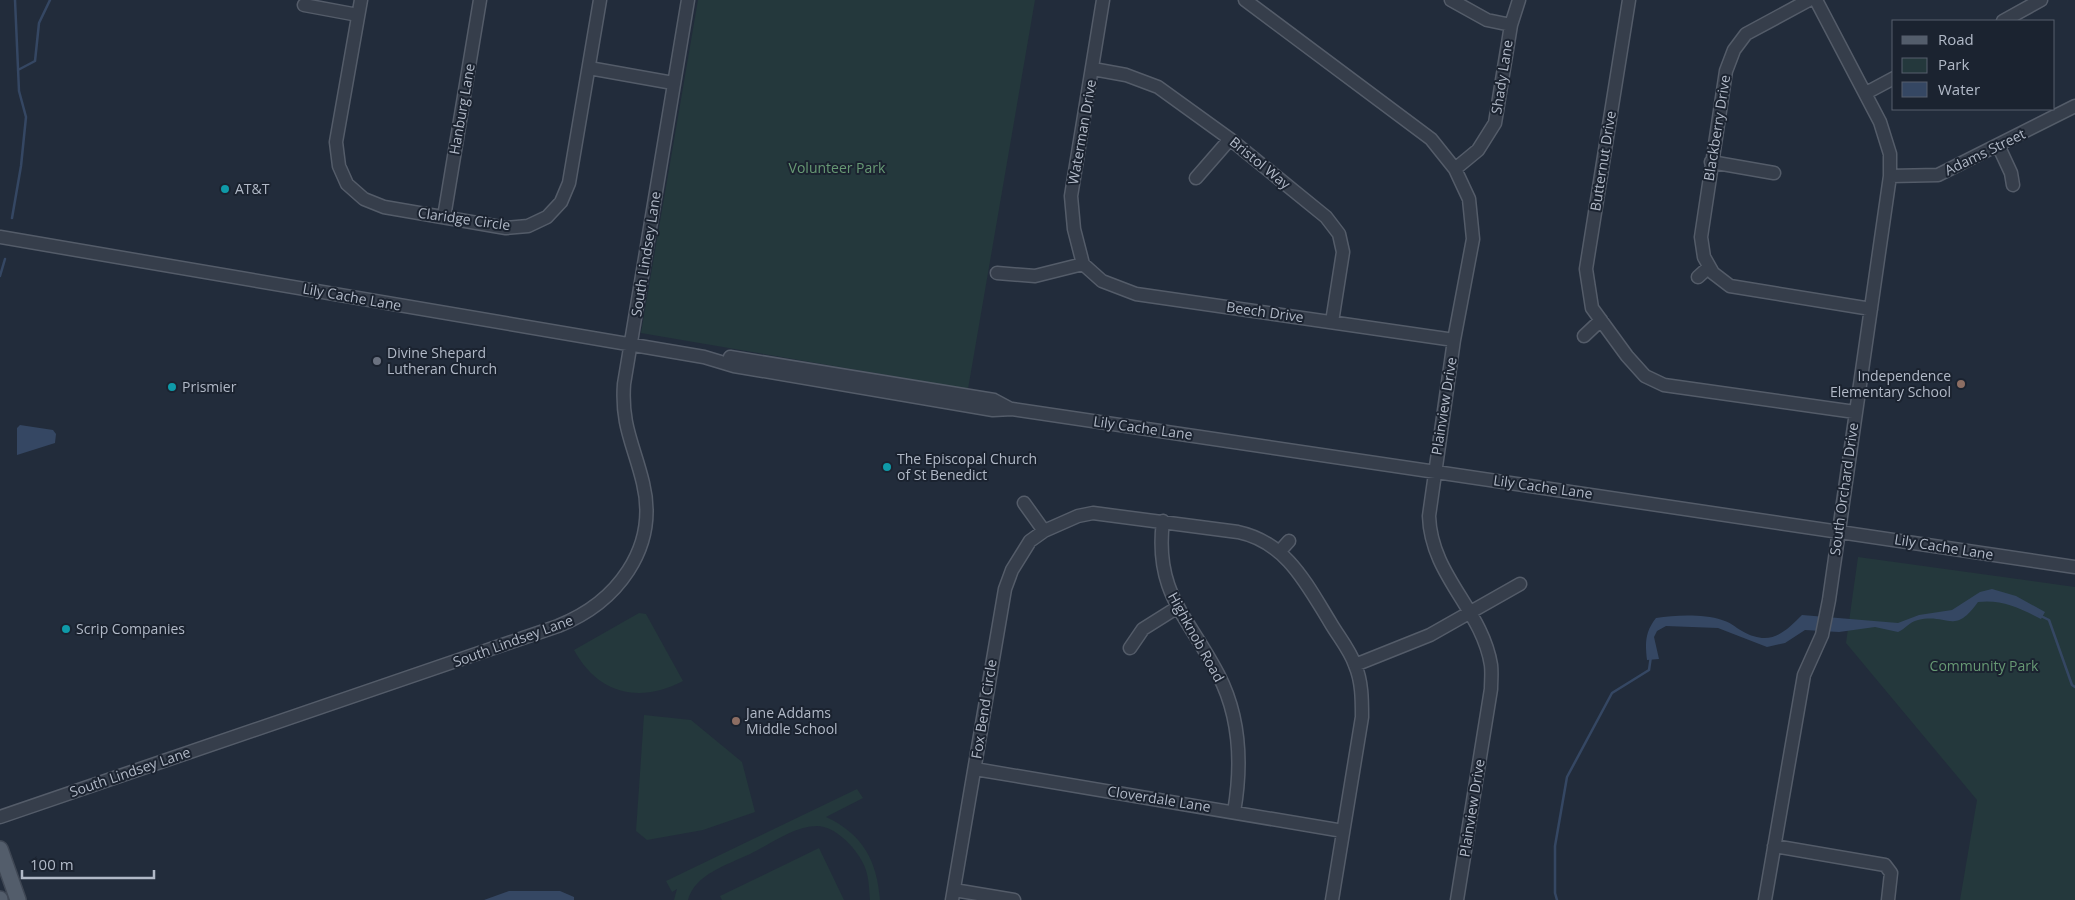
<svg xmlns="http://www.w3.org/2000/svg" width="2075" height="900" font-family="'Open Sans',sans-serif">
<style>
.green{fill:#24383c}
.water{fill:#354763}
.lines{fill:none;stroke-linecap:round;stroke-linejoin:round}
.stream{stroke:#354763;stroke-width:2.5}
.minor-casing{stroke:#545c69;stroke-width:15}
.major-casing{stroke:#3f4754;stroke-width:18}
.minor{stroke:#363e4b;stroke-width:12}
.major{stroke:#535d6b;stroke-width:15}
.culture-dot{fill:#0f9aa8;stroke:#1b2330;stroke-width:2}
.worship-dot{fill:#6b7280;stroke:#1b2330;stroke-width:2}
.education-dot{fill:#8d6e63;stroke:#1b2330;stroke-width:2}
.labels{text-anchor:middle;stroke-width:4;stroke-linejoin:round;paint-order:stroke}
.street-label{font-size:14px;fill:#b1b9c7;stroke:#1b2330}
.park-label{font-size:14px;fill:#679974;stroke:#1b2330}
.poi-label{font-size:14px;fill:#b1b9c7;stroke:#1b2330;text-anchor:start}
</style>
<rect width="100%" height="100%" fill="#222c3b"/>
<path class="green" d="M698,0H1035L968,389L641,333Z
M1858,557L2075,587V900H1960L1977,800L1846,643Z
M639,613L646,614L683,681C639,704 598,694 574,650Z
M644,715L691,720L742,762L755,812L703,830L647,840L636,831Z
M857,789L863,798L826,817C863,834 877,861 880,900H870C869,888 869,874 863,863C855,847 835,826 817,826C794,826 769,845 750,854C727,865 695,874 688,900H674L677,889L672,892L666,881Z
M819,848L844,900H722L720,896Z"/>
<path class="water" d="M20,425L53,430L56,434L55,443L17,455V428Z
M1992,589L2016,596L2045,612L2041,619C2020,608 2001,599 1978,602C1954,636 1948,613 1918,620C1909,622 1905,629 1898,632L1875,627L1839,632L1805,630L1785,643L1767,647L1718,628L1666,626L1657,631L1654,637L1659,659L1647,660C1645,643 1645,632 1656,618C1676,615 1703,614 1722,620C1730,622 1735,627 1742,631C1770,647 1784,633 1802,615L1898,623L1919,615L1952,610L1980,592Z
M509,891H560L574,897V900H484Z"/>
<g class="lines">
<path class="stream" d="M18,70L35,61L39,23L50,0
M12,218L21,166L26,117L19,91L15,0
M0,276L5,259
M2039,615L2049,620L2072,685L2075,687
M1557,900L1555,893V846L1567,777L1612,693L1649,670L1651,656"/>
<defs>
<path id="minor" d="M361,0L336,142L339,166L347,184L364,199L384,207L506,228L528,226L547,217L561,202L569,183L600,0
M1245,0L1431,139L1455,169L1469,199L1473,239L1454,340L1429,516C1431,576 1482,609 1491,665C1492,673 1491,681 1491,689L1457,900
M1451,0L1487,20L1511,25
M1629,0L1586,269L1592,308L1627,356L1645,376L1664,385L1855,412
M1809,0L1746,34L1734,50L1726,71L1701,237L1704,257L1713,273L1730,286L1871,309
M304,5L358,15
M2003,21L2041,0
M589,68L673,83
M1093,69L1126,75L1158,87L1230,139L1326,217L1339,234L1343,252L1332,322
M1866,93L1894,78
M1998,145L2011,173L2013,185
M1711,162L1774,173
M1455,169L1478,150L1495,123L1511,25L1519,0
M1890,176L1938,175L2075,106
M1196,178L1230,139
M444,217L480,0
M0,237L704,357L734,366L993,410L1012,409L2075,567
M1083,264L1102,281L1136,294L1454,340
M1083,264L1074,229L1071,196L1103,0
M997,273L1035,276L1083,264
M1698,277L1709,267
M1584,336L1601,320
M730,357L994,400L1009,408
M1024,503L1044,531
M1163,521C1154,593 1188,616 1218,674C1240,716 1242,766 1234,812
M1280,551L1289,541
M1130,648L1143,629L1178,607
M1355,665L1430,635L1520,584
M975,769L1343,831
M0,817L558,626C616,603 659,549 643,483C634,445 621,426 624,384L688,0
M1774,846L1885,865L1891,873L1888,900
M954,890L1014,900
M952,900L1005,589L1012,570L1030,541L1044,531L1078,516L1093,513L1238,532C1286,542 1306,583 1330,622C1338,636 1350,650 1355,665C1362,681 1362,700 1362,717L1332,900
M1765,900L1804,675L1822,635L1829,600L1890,176V154L1880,122L1816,0"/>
<path id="major" d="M0,849L18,900
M0,899V900"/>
</defs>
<use href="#minor" class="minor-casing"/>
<use href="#major" class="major-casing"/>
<use href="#minor" class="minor"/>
<use href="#major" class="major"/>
</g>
<g class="culture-dot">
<circle cx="225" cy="189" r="5"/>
<circle cx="172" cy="387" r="5"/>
<circle cx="887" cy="467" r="5"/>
<circle cx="66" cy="629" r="5"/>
</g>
<circle class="worship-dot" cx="377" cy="361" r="5"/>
<g class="education-dot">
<circle cx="1961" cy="384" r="5"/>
<circle cx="736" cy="721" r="5"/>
</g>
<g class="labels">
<g class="street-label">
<text transform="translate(1502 77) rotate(-81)" y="5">Shady Lane</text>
<text transform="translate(462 109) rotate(-80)" y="5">Hanburg Lane</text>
<text transform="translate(1717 128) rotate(-81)" y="5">Blackberry Drive</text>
<text transform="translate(1082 132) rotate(-80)" y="5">Waterman Drive</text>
<text transform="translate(1985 152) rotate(-26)" y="5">Adams Street</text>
<text transform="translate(1603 161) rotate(-81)" y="5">Butternut Drive</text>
<text transform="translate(1260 163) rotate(39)" y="5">Bristol Way</text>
<text transform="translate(464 219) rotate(8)" y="5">Claridge Circle</text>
<text transform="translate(646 254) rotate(-81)" y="5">South Lindsey Lane</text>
<text transform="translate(352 297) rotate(10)" y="5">Lily Cache Lane</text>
<text transform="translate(1265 312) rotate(8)" y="5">Beech Drive</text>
<text transform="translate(1444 406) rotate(-81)" y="5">Plainview Drive</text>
<text transform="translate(1143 428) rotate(8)" y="5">Lily Cache Lane</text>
<text transform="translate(1543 487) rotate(8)" y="5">Lily Cache Lane</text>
<text transform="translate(1844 489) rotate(-82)" y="5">South Orchard Drive</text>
<text transform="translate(1944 547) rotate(9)" y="5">Lily Cache Lane</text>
<text transform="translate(1196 637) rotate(61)" y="5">Highknob Road</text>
<text transform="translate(513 641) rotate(-20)" y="5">South Lindsey Lane</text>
<text transform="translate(984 709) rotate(-81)" y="5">Fox Bend Circle</text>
<text transform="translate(130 772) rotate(-19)" y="5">South Lindsey Lane</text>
<text transform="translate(1159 799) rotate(9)" y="5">Cloverdale Lane</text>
<text transform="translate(1472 808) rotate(-81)" y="5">Plainview Drive</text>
</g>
<g class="park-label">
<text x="837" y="173">Volunteer Park</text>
<text x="1984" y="671">Community Park</text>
</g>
<g class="poi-label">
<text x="235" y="194">AT&amp;T</text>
<text x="387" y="358">Divine Shepard<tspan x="387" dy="16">Lutheran Church</tspan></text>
<text x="1951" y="381" text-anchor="end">Independence<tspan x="1951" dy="16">Elementary School</tspan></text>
<text x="182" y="392">Prismier</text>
<text x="897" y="464">The Episcopal Church<tspan x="897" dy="16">of St Benedict</tspan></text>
<text x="76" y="634">Scrip Companies</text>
<text x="746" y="718">Jane Addams<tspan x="746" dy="16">Middle School</tspan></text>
</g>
</g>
<rect x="1892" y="20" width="162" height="90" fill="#1b2330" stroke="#575f6c"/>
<rect x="1902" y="36" width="25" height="8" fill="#535d6b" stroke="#575f6c"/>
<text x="1938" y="45" font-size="15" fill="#b1b9c7">Road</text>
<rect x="1902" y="58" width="25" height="15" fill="#24383c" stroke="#575f6c"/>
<text x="1938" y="70" font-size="15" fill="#b1b9c7">Park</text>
<rect x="1902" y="82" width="25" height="15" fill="#354763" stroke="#575f6c"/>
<text x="1938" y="95" font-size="15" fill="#b1b9c7">Water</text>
<path d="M22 870v8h132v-8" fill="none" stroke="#b1b9c7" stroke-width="2.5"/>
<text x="30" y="870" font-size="15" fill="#b1b9c7" stroke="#1b2330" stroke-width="4" paint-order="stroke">100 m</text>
</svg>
